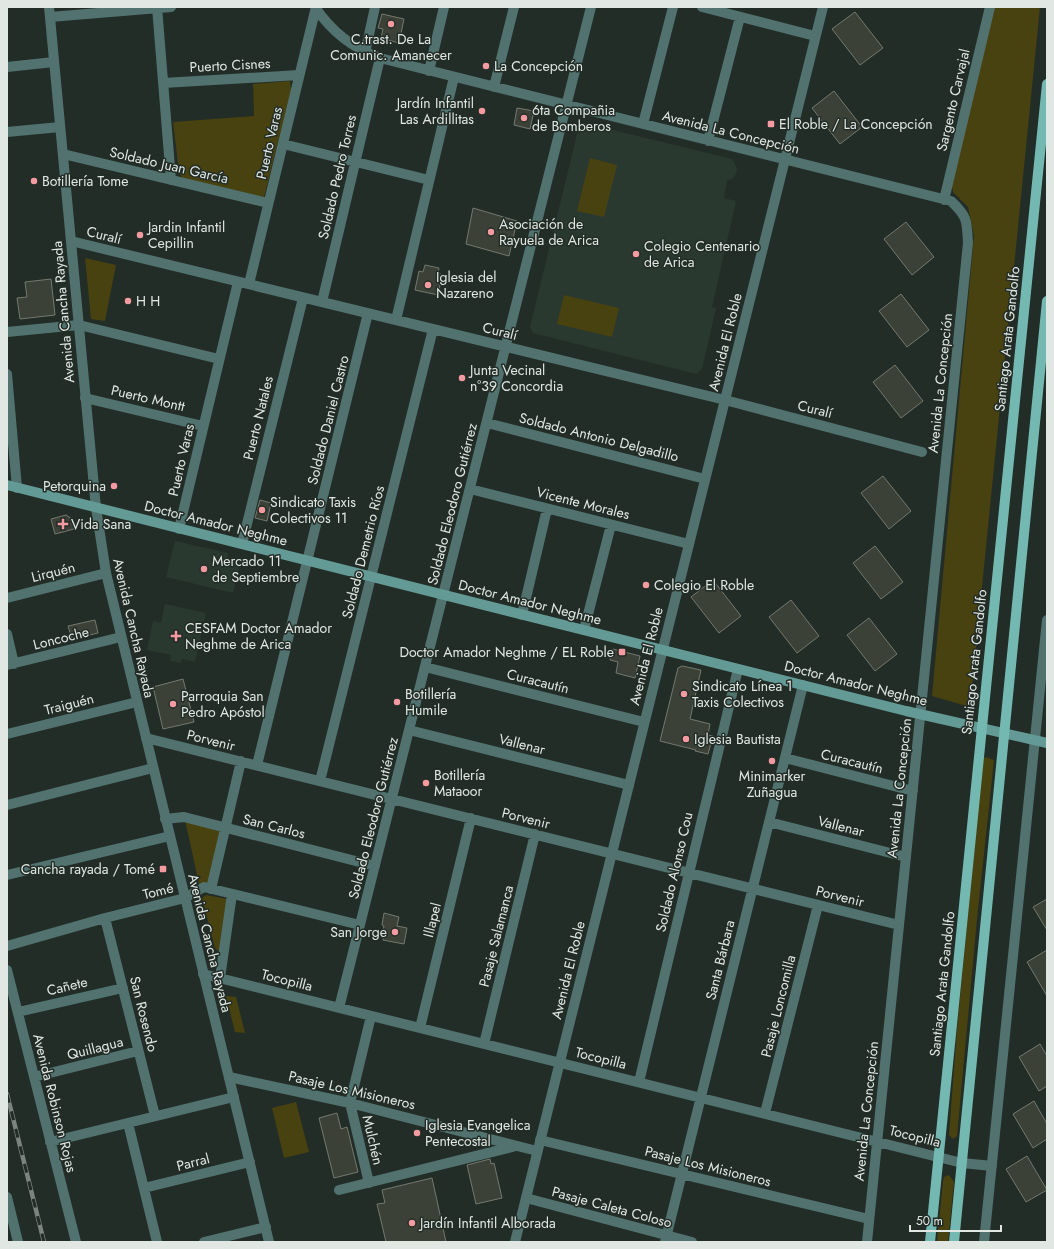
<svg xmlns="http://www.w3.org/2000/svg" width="1054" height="1249" font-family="Jost,sans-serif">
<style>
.built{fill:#293930}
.green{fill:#484210}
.building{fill:#3c4137;stroke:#74796f}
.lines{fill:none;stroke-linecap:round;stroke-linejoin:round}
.minor{stroke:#51726e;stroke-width:10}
.tertiary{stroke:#51726e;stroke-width:10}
.secondary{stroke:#649a95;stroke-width:10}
.primary{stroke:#73b9b2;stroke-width:10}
.rail-casing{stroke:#7c847f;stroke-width:4.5}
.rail{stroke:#232d27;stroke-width:3;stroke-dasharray:9;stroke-linecap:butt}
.poi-dot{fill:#f49aa0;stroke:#232d27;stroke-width:1.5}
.labels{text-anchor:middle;stroke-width:3;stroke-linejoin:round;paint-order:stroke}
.poi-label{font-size:14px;fill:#e1e8e4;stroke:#232d27;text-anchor:start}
.street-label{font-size:14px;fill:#e1e8e4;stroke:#232d27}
</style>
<rect width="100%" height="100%" fill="#232d27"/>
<path class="built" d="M580,122L732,159L737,168L736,174L732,179L727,180L724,198L736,201L712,307L716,308L702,369L696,374L533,333L530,327Z
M175,541L228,553V558L241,561L233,593L166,577Z
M165,604L206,613L195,662L182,659L181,663L170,661L171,655L147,650L153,621L161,623Z"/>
<path class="green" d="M993,7H1040L970,707L932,696L974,236L968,207L953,192L952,186Z
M290,81L291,91L264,197L182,178L179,171L173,122L254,116L253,84Z
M590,158L617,165L604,217L577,211Z
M85,258L116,265L105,321L91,319Z
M564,295L619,308L612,337L557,324Z
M986,757L994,760L977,919L957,1136L953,1139L949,1135L957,1029L983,759Z
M185,820L221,827L210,885L199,884Z
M206,895L227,899L220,949L218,951L215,948L202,898Z
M226,996L236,997L245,1033L235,1032Z
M296,1102L309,1152L284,1158L272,1108Z
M949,1175L954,1182L948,1242H937L943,1181L944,1177Z"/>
<path class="building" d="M855,12L883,48L860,65L832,29Z
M382,14L404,19L399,43L381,38L383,29L378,28Z
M834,91L862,127L840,144L812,108Z
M517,108L534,111L530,129L514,125Z
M473,208L517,221L509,256L466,244Z
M906,222L934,257L912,275L884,239Z
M425,265L439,268L438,273H440L439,279L441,280L438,295L415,290L419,271L423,272Z
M51,279L55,315L20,319L17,298L27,297L25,282Z
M901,294L929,330L907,347L879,311Z
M895,365L923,401L901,418L873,382Z
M883,476L911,511L889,529L861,493Z
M260,500L271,503L267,521L255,518Z
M66,515L72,519L74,529L55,534L51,519Z
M875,546L903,582L881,599L853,563Z
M713,580L741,616L719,633L691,597Z
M791,600L819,636L797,653L769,617Z
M869,618L897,654L875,671L847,635Z
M95,620L98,633L72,639L68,626Z
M613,649L640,656L635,678L616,673L618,662L610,660Z
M682,666L701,670L690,719L710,724L708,735L713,736L708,754L695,751L696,750L660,741L678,668Z
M183,679L194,722L163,729L153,687Z
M1047,899V930L1033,907Z
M384,913L399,917L397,926L407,928L404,944L383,940L384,936L382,935L384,926L382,925Z
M1047,950V996L1027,962Z
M1040,1044L1047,1056V1086L1039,1091L1019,1057Z
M1034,1101L1047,1124V1139L1033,1148L1013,1114Z
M337,1113L341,1129L347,1127L358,1172L334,1178L319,1118Z
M1027,1156L1047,1190L1026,1202L1006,1169Z
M490,1159L491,1164L494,1163L502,1198L476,1204L467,1165Z
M432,1178L446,1242H386L377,1204L385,1203L382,1190Z"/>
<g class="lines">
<path class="minor" d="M157,7L171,180
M315,7C331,31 352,48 380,58L951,201C967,216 967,220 968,243L867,1242
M702,7L815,36
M50,17L171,7
M365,53L375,7
M7,67L54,62
M429,71L444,7
M163,83L299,75
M494,87L514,7
M643,124L673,7
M7,132L60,127
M708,141L740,17
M283,144L429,180
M63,154L268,203
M944,200L990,7
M71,241L725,400L922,452
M249,284L316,7
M322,302L380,58
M396,320L454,77
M7,332L79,325L219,359
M7,374L17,488
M85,398L203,426
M487,423L705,479
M470,489L689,544
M179,529L238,282
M242,544L303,298
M7,598L106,573
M522,615L547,509
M584,630L611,525
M7,634L14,664
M7,665L121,637
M425,667L644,722
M409,730L629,785
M7,734L137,702
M146,738L899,925
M785,758L913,791
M257,765L368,313
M320,781L433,329
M7,805L153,768
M165,819L184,817L375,866
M769,822L906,857
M7,875L170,836
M211,889L241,761
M105,918L155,1116
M7,946L105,918L185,898L204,887L360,925
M7,970L76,1242
M203,974L962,1163L992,1166
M220,978L232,894
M339,1008L591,7
M18,1012L123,988
M420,1028L471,818
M484,1044L535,834
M34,1077L138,1051
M229,1077L350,1103L537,1151
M639,1082L738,669
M765,1113L818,905
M128,1123L157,1242
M540,1140L869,1219
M50,1142L234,1097
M369,1183L350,1103L371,1016
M144,1188L250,1162
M339,1190L516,1146
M7,1197L18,1242
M526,1198L692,1242
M204,1242L266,1227
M665,1242L803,685
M984,1242L1047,620"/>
<path class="tertiary" d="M49,7L96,508L106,573L269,1242
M515,1242L823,7"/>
<path class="secondary" d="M7,485L683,655L906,711L1047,743"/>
<path class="primary" d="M930,1242L1047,84
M954,1242L1047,301"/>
<defs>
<path id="rail" d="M7,1094L44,1242"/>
</defs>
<use href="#rail" class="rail-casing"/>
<use href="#rail" class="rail"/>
</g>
<g class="poi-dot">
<circle cx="391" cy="24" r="4"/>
<circle cx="486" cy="66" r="4"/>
<circle cx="482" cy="111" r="4"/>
<circle cx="524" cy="118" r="4"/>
<rect x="767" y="120" width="8" height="8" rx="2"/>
<circle cx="34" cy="181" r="4"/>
<circle cx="491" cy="232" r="4"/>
<circle cx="140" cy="235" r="4"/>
<circle cx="636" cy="254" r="4"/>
<circle cx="428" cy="285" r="4"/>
<circle cx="128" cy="301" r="4"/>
<circle cx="462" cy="378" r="4"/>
<circle cx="114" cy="486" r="4"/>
<circle cx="262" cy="510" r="4"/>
<path d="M61 518h4v4h4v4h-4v4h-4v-4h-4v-4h4z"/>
<circle cx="204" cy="569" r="4"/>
<circle cx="646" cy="585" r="4"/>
<path d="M174 630h4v4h4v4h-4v4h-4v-4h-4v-4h4z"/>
<rect x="618" y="648" width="8" height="8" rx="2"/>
<circle cx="684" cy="694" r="4"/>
<circle cx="397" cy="702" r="4"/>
<circle cx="173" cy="704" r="4"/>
<circle cx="686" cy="739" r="4"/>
<circle cx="772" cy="761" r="4"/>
<circle cx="426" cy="783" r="4"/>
<rect x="159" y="865" width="8" height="8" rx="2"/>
<circle cx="395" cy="932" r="4"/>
<circle cx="417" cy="1133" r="4"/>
<circle cx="412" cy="1223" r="4"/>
</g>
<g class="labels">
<g class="poi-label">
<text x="391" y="44" text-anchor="middle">C.trast. De La<tspan x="391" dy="16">Comunic. Amanecer</tspan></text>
<text x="494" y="71">La Concepción</text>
<text x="474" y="108" text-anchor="end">Jardín Infantil<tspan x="474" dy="16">Las Ardillitas</tspan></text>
<text x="532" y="115">6ta Compañia<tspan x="532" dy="16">de Bomberos</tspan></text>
<text x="779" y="129">El Roble / La Concepción</text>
<text x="42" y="186">Botillería Tome</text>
<text x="499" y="229">Asociación de<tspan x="499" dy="16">Rayuela de Arica</tspan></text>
<text x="148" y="232">Jardin Infantil<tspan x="148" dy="16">Cepillin</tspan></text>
<text x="644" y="251">Colegio Centenario<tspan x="644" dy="16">de Arica</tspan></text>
<text x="436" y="282">Iglesia del<tspan x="436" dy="16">Nazareno</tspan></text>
<text x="136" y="306">H H</text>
<text x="470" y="375">Junta Vecinal<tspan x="470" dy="16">n°39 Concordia</tspan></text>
<text x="106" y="491" text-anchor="end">Petorquina</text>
<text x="270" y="507">Sindicato Taxis<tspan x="270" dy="16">Colectivos 11</tspan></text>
<text x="71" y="529">Vida Sana</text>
<text x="212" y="566">Mercado 11<tspan x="212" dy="16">de Septiembre</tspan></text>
<text x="654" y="590">Colegio El Roble</text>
<text x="185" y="633">CESFAM Doctor Amador<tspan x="185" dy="16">Neghme de Arica</tspan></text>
<text x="614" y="657" text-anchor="end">Doctor Amador Neghme / EL Roble</text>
<text x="692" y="691">Sindicato Línea 1<tspan x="692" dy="16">Taxis Colectivos</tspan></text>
<text x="405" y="699">Botillería<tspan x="405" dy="16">Humile</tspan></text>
<text x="181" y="701">Parroquia San<tspan x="181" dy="16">Pedro Apóstol</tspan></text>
<text x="694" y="744">Iglesia Bautista</text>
<text x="434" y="780">Botillería<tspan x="434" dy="16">Mataoor</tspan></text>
<text x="772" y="781" text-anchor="middle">Minimarker<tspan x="772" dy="16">Zuñagua</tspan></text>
<text x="155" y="874" text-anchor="end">Cancha rayada / Tomé</text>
<text x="387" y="937" text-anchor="end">San Jorge</text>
<text x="425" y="1130">Iglesia Evangelica<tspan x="425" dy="16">Pentecostal</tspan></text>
<text x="420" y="1228">Jardín Infantil Alborada</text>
</g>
<g class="street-label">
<text transform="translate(230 65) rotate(-3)" y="5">Puerto Cisnes</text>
<text transform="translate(953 100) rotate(-77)" y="5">Sargento Carvajal</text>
<text transform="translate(731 132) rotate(14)" y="5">Avenida La Concepción</text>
<text transform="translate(269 143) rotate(-77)" y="5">Puerto Varas</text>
<text transform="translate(169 165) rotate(13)" y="5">Soldado Juan García</text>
<text transform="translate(337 177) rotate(-77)" y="5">Soldado Pedro Torres</text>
<text transform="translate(104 235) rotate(14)" y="5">Curalí</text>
<text transform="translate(63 312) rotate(-95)" y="5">Avenida Cancha Rayada</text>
<text transform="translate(500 331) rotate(14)" y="5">Curalí</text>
<text transform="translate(1007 339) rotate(-84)" y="5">Santiago Arata Gandolfo</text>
<text transform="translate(725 342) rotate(-76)" y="5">Avenida El Roble</text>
<text transform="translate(940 383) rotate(-84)" y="5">Avenida La Concepción</text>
<text transform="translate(148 398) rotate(13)" y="5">Puerto Montt</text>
<text transform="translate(815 409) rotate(14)" y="5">Curalí</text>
<text transform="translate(258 418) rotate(-76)" y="5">Puerto Natales</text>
<text transform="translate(328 420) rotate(-76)" y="5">Soldado Daniel Castro</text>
<text transform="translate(599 437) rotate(14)" y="5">Soldado Antonio Delgadillo</text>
<text transform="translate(181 460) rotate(-77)" y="5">Puerto Varas</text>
<text transform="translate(583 503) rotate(14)" y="5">Vicente Morales</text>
<text transform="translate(452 504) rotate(-76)" y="5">Soldado Eleodoro Gutiérrez</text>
<text transform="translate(216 523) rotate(14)" y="5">Doctor Amador Neghme</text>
<text transform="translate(363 552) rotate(-76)" y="5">Soldado Demetrio Ríos</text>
<text transform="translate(53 572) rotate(-14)" y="5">Lirquén</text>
<text transform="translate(530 602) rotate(14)" y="5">Doctor Amador Neghme</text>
<text transform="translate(134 628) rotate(77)" y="5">Avenida Cancha Rayada</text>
<text transform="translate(61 638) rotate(-14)" y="5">Loncoche</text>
<text transform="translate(646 656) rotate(-76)" y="5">Avenida El Roble</text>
<text transform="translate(974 662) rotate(-84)" y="5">Santiago Arata Gandolfo</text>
<text transform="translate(538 681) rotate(14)" y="5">Curacautín</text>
<text transform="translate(856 683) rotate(14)" y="5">Doctor Amador Neghme</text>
<text transform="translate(69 704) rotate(-14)" y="5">Traiguén</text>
<text transform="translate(211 740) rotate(14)" y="5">Porvenir</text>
<text transform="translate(522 744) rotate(14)" y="5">Vallenar</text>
<text transform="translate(852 761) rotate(14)" y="5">Curacautín</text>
<text transform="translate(899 788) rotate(-84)" y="5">Avenida La Concepción</text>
<text transform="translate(373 818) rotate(-76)" y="5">Soldado Eleodoro Gutiérrez</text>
<text transform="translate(526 818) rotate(14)" y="5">Porvenir</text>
<text transform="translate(274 826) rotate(14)" y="5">San Carlos</text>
<text transform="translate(841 826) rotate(14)" y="5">Vallenar</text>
<text transform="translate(674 872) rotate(-77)" y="5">Soldado Alonso Cou</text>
<text transform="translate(158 891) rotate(-14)" y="5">Tomé</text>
<text transform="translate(840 896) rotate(14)" y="5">Porvenir</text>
<text transform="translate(432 920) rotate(-76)" y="5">Illapel</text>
<text transform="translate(496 936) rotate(-76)" y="5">Pasaje Salamanca</text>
<text transform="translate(210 943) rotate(76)" y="5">Avenida Cancha Rayada</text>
<text transform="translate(720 960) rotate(-76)" y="5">Santa Bárbara</text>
<text transform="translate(568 970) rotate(-76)" y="5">Avenida El Roble</text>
<text transform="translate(287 980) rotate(14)" y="5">Tocopilla</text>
<text transform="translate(942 984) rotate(-84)" y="5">Santiago Arata Gandolfo</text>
<text transform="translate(67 986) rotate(-13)" y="5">Cañete</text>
<text transform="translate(778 1006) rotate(-76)" y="5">Pasaje Loncomilla</text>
<text transform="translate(144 1014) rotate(76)" y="5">San Rosendo</text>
<text transform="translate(95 1048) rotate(-14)" y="5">Quillagua</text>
<text transform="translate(601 1058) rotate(14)" y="5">Tocopilla</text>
<text transform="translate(352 1090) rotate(13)" y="5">Pasaje Los Misioneros</text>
<text transform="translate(55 1103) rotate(76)" y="5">Avenida Robinson Rojas</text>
<text transform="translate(866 1111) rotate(-84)" y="5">Avenida La Concepción</text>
<text transform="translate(915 1136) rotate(14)" y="5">Tocopilla</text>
<text transform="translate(373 1140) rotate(77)" y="5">Mulchén</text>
<text transform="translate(193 1162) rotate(-14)" y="5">Parral</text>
<text transform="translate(708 1166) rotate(14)" y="5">Pasaje Los Misioneros</text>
<text transform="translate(612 1207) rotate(15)" y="5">Pasaje Caleta Coloso</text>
</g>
</g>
<rect width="1054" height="1249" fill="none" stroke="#e1e8e4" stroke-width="16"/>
<path d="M910 1225v6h91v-6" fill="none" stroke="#e1e8e4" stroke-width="2"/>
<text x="916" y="1225" font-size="12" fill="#e1e8e4" stroke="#232d27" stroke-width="3" paint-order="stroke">50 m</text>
</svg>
